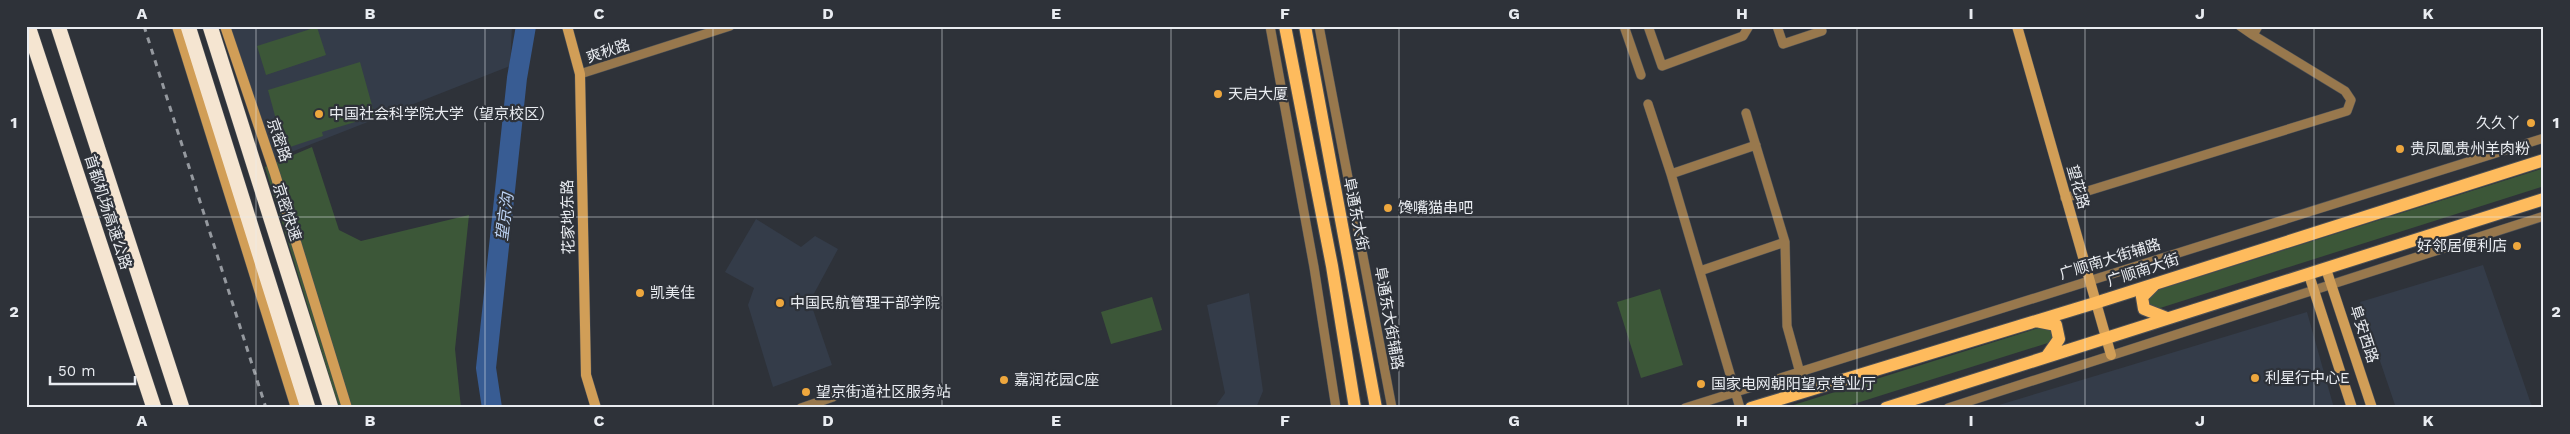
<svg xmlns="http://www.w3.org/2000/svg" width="2570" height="434" font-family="'Work Sans','Noto Sans SC',sans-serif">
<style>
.built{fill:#343c49}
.green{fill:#3c5738}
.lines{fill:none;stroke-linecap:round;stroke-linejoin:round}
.river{stroke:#385c93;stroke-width:20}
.street-casing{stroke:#4c5056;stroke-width:10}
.secondary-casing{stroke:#4c5056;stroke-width:11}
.primary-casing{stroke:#4c5056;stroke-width:14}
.highway-casing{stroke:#4c5056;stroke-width:16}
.street{stroke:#98784d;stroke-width:9}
.secondary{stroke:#d19e57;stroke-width:10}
.primary{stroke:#febb5d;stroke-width:12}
.highway{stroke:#f5e5d1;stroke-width:15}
.rail{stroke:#95999f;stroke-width:3;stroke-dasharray:6 6;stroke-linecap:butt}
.grid{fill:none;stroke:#e9ecf1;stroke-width:1;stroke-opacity:0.55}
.poi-dot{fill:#eea73d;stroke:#2e3239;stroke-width:2}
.labels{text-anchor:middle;stroke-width:4.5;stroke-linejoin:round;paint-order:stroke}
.street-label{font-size:15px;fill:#e9ecf1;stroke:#2e3239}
.poi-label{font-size:15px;fill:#e9ecf1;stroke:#2e3239;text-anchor:start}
.water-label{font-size:16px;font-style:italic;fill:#bcd2f3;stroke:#2e3239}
.neatline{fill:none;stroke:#e9ecf1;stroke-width:2}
.grid-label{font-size:16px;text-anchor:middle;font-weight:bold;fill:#e9ecf1}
</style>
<rect width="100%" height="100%" fill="#2e3239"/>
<path class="built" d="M221,26H512L510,66L266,162Z
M756,219L801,247L815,236L838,249L810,301L832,365L773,387L748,305L754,288L725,272Z
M2483,265L2531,404L2535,408H2396L2360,302Z
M1249,293L1263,391L1256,408H1214L1225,393L1207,305Z
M2307,312L2334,408H1989Z"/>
<path class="green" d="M317,27L326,55L266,75L257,46Z
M360,62L375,116L322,132L323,136L284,149L268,90Z
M312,147L339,230L361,241L469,215L455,349L461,408H339L265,167Z
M2544,168V186L2157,309L2149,306L2148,298L2152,292Z
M1660,289L1683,365L1641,378L1617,302Z
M1152,297L1162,330L1111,344L1101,312Z
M2045,326L2050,329L2053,337L2051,342L1841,408H1784Z"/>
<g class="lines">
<path class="river" d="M492,408L486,368L517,78L526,26"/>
<defs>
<path id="street" d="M1270,26L1314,267L1336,408
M1319,26L1392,408
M1624,26L1641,75
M1648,26L1662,66L1743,36L1749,26
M1777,26L1783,44L1822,31L1820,26
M2240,26L2253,35L2258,26
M580,74L730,26
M1648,104L1671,174L1740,408
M1746,113L1785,242L1787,326L1805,391
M1671,174L1756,145
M2065,198L2347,111L2351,100L2345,91L2253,35
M1700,271L1785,242
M801,408L833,397
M1685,408L2544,138
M1948,408L2544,216"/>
<path id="secondary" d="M177,26L296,408
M225,26L275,174L347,408
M567,26L580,74L586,375L596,408
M2017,26L2111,355
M2326,269L2372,408
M2309,275L2352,408"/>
<path id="primary" d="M1285,26L1332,266L1355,408
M1305,26L1376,408
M2155,284L2142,297L2144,309L2167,318
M2036,321L2056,325L2059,339L2047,356
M1751,408L2095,303L2544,160
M1886,408L2544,199"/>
<path id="highway" d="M28,26L154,408
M58,26L182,408
M188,26L308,408
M210,26L331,408"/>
</defs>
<use href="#street" class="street-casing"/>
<use href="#secondary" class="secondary-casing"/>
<use href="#primary" class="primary-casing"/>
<use href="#highway" class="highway-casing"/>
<use href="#street" class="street"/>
<use href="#secondary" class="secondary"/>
<use href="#primary" class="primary"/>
<use href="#highway" class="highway"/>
<path class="rail" d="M144,26L266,408"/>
</g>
<path class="grid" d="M256,26V408M485,26V408M713,26V408M942,26V408M1171,26V408M1399,26V408M1628,26V408M1857,26V408M2085,26V408M2314,26V408M26,217H2544"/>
<g class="poi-dot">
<circle cx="1218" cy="94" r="5"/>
<circle cx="319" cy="114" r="5"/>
<circle cx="2531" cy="123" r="5"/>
<circle cx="2400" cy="149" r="5"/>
<circle cx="1388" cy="208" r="5"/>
<circle cx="2517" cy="246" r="5"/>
<circle cx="640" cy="293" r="5"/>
<circle cx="780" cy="303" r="5"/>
<circle cx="2255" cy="378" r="5"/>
<circle cx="1004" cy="380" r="5"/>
<circle cx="1701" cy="384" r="5"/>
<circle cx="806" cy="392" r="5"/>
</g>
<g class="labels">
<g class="street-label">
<text transform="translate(608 51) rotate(-18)" y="5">爽秋路</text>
<text transform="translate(279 140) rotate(71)" y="5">京密路</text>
<text transform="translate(2078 187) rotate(74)" y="5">望花路</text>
<text transform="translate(108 212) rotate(72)" y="5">首都机场高速公路</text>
<text transform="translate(287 212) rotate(72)" y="5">京密快速</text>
<text transform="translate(1356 214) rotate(79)" y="5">阜通东大街</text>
<text transform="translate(568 217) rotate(-91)" y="5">花家地东路</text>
<text transform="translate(2110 259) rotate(-17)" y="5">广顺南大街辅路</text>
<text transform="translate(2143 270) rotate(-18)" y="5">广顺南大街</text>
<text transform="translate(1389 318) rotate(80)" y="5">阜通东大街辅路</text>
<text transform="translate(2364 334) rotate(72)" y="5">阜安西路</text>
</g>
<g class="poi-label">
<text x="1228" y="99">天启大厦</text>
<text x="329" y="119">中国社会科学院大学（望京校区）</text>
<text x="2521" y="128" text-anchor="end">久久丫</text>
<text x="2410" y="154">贵凤凰贵州羊肉粉</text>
<text x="1398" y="213">馋嘴猫串吧</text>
<text x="2507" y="251" text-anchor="end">好邻居便利店</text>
<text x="650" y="298">凯美佳</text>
<text x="790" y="308">中国民航管理干部学院</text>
<text x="2265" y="383">利星行中心E</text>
<text x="1014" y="385">嘉润花园C座</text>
<text x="1711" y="389">国家电网朝阳望京营业厅</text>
<text x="816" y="397">望京街道社区服务站</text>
</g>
<g class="water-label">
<text transform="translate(504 217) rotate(-83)" y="6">望京沟</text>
</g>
</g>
<rect width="2570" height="434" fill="none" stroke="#2e3239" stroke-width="55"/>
<path d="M50 376v8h85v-8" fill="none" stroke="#e9ecf1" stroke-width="2.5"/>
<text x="58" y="376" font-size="15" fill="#e9ecf1" stroke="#2e3239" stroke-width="4" paint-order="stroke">50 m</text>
<rect x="28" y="28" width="2514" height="378" class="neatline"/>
<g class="grid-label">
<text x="142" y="19">A</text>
<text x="370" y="19">B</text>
<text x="599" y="19">C</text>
<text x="828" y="19">D</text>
<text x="1056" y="19">E</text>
<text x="1285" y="19">F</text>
<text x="1514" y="19">G</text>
<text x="1742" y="19">H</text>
<text x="1971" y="19">I</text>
<text x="2200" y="19">J</text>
<text x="2428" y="19">K</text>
<text x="14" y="128">1</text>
<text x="2556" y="128">1</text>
<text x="14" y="317">2</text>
<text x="2556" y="317">2</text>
<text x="142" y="426">A</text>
<text x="370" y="426">B</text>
<text x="599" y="426">C</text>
<text x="828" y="426">D</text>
<text x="1056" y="426">E</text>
<text x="1285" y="426">F</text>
<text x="1514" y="426">G</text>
<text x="1742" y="426">H</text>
<text x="1971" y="426">I</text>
<text x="2200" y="426">J</text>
<text x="2428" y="426">K</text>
</g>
</svg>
